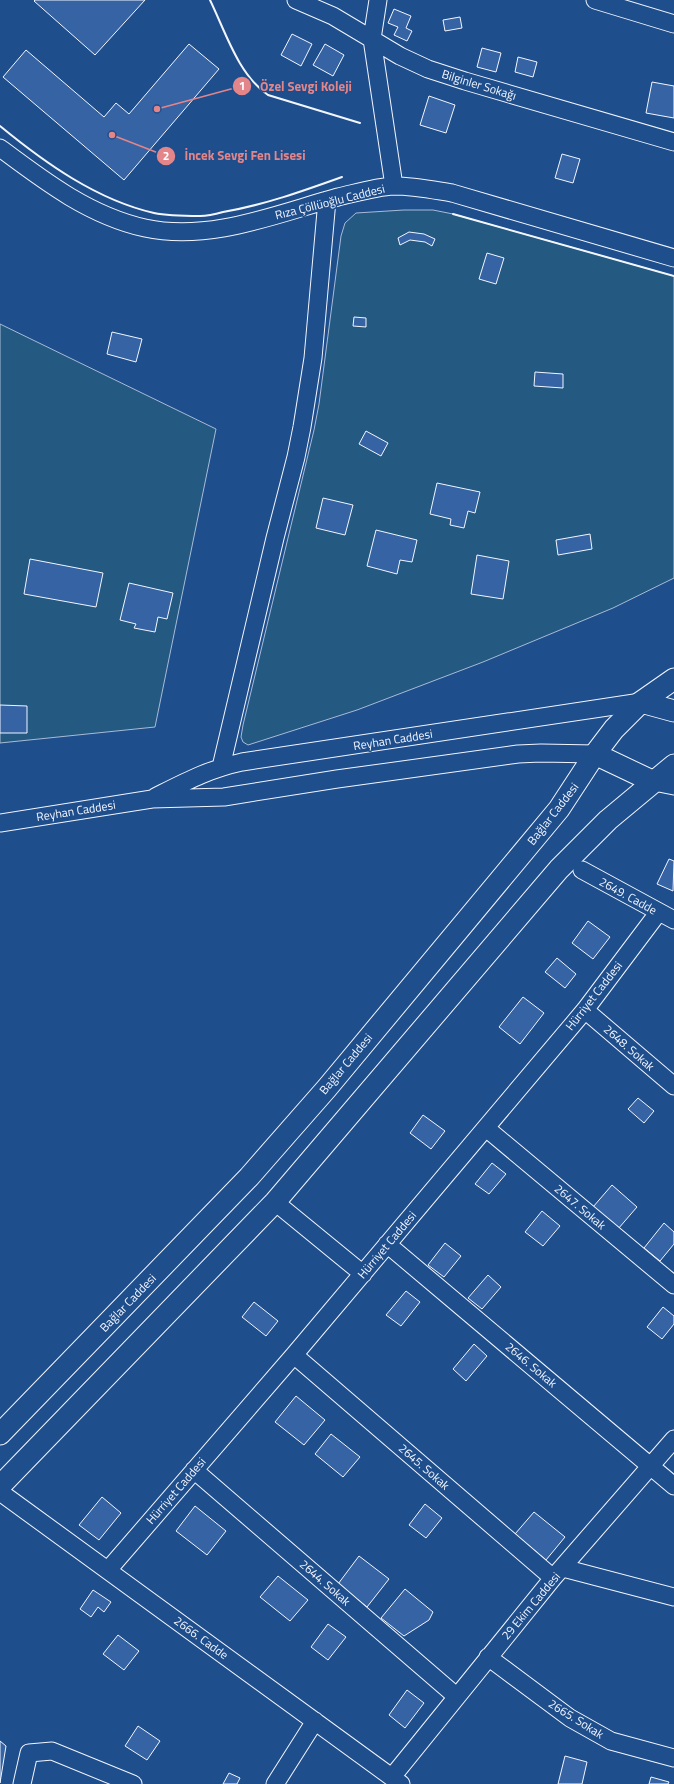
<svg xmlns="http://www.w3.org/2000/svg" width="674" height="1784" font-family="'Titillium Web',sans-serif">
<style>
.green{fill:#245a82;stroke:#a8bbd7}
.building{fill:#3563a3;stroke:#f2f6ff}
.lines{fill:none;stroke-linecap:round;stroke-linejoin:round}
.minor-casing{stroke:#f2f6ff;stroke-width:19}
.major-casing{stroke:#f2f6ff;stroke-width:23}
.minor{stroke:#1f4e8c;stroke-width:17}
.major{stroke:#1f4e8c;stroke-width:21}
.wall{stroke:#f2f6ff;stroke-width:2}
.labels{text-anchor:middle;stroke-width:3;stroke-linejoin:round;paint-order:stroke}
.street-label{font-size:12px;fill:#f2f6ff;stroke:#1f4e8c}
.leader{fill:none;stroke:#e38589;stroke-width:1.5}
.callout-dot{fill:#e38589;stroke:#1f4e8c;stroke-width:1.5}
.mark-label{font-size:12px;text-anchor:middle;font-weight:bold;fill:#fff}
.callout-label{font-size:13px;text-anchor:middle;font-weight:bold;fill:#e38589;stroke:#1f4e8c;stroke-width:3;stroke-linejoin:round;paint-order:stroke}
</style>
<rect width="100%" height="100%" fill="#1f4e8c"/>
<path class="green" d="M404,210H433L453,214L674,276V578L613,608L483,662L357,710L248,745L243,742L241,737L243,725L314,430L319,404L341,236L345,223L356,213Z
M0,324L216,429L155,727L0,743Z"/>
<path class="building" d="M35,0H145L95,55L34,1Z
M394,9L411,16L406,28L412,31L407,41L394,35L398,27L388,23Z
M460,17L462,28L445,31L443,20Z
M292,34L312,44L301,66L281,55Z
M189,44L219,69L124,180L3,77L26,50L104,117L116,103L129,114Z
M325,44L344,55L333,76L313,65Z
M482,48L501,53L496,72L477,67Z
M518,57L537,62L533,77L515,72Z
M652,82L674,86V118L646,113Z
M429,96L455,105L446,133L420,125Z
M562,154L580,159L573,183L555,178Z
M409,232L424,234L435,239L432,246L425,242L410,240L400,245L398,238Z
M487,253L504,258L496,284L479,279Z
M354,317L366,318V327L353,326Z
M112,332L142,339L136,362L107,354Z
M535,372L563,374V388L534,386Z
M366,431L388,443L381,456L359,444Z
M437,483L480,492L475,513L468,511L464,528L450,525L451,519L430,514Z
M323,498L353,505L345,535L316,528Z
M376,530L417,540L412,562L400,560L397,574L367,566Z
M590,534L592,549L558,555L556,540Z
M477,555L509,561L503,599L471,594Z
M30,559L103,573L96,607L24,594Z
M129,583L173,593L167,619L158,617L155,632L134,628L136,624L120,620Z
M0,705L27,706V733H0Z
M669,859L674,861L673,891L657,884Z
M588,921L610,937L593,959L572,943Z
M557,958L576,974L565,988L545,972Z
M523,997L544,1013L520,1044L499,1027Z
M638,1098L654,1111L644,1123L628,1109Z
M423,1115L445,1131L431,1149L410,1133Z
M492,1163L506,1174L489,1194L475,1184Z
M612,1185L637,1207L618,1229L593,1207Z
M542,1211L560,1226L543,1246L525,1232Z
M664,1223L674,1232V1244L660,1261L644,1248Z
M445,1243L461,1256L444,1277L428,1265Z
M488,1275L501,1287L482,1309L468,1298Z
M406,1291L420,1302L401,1326L386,1315Z
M254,1302L278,1321L266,1336L242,1317Z
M663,1307L674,1316V1324L662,1339L647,1327Z
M474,1344L487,1356L466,1381L453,1369Z
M296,1396L325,1420L304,1445L275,1422Z
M331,1434L360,1457L343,1477L315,1454Z
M102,1497L121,1513L99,1540L79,1525Z
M425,1504L442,1518L426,1538L409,1525Z
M195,1506L226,1531L207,1555L176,1531Z
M534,1512L565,1537L546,1560L515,1534Z
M359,1556L389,1579L367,1607L338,1584Z
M278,1576L308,1600L290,1621L260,1597Z
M405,1589L433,1612L429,1620L404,1636L381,1618Z
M93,1590L111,1602L104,1612L98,1607L91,1617L80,1609Z
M328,1624L346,1637L328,1660L311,1647Z
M118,1635L139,1651L124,1670L103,1654Z
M407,1690L424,1703L405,1728L389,1715Z
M138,1726L160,1741L147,1760L125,1746Z
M0,1741L6,1746L0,1783Z
M565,1756L587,1762L582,1784H558Z
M229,1773L240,1778L237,1784H223Z
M651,1777L669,1782L668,1784H649Z"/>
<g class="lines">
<defs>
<path id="minor" d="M296,0L333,16L400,56L428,69L465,81L674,142
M378,0L372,39L394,186
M595,0L674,24
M0,148C44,181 90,216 145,228C210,242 276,214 338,197C356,193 375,187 394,186C414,186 433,190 452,193L674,258
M221,767L275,538L296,457L302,427L313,358L327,200
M654,782L674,786
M155,797C185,782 209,769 242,762L641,702
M0,823L152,799L224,797L337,779L518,754L541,753L595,754
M582,870L674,920
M585,1010L674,1086
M486,1128L674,1285
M275,1202L363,1274
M387,1244L674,1486
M294,1355L553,1578
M194,1470L456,1696
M0,1492L401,1784
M563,1568L674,1597
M108,1570L294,1355L585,1010L658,913
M488,1657L570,1718L611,1741L674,1758
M392,1777L553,1578L674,1439
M22,1784L29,1753L52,1751L133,1784
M275,1784L315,1721"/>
<path id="major" d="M641,702L674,711
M595,754L654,782
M0,1434L249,1177L327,1088L559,809L595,754L614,729L641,702L674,679
M0,1486L275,1202L559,869L608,820L674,765"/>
</defs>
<use href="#minor" class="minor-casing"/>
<use href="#major" class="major-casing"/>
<use href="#minor" class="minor"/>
<use href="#major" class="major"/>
<path class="wall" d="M210,0C226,33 238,74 268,95L360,123
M0,126C45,163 97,200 154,213C168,216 185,216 200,216C207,216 216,214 223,212C264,205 303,191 342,177
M453,214L674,276"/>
</g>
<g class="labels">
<g class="street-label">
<text transform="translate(479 85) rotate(17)" y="4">Bilginler Sokağı</text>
<text transform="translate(330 202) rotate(-14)" y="4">Rıza Çöllüoğlu Caddesi</text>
<text transform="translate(393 740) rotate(-9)" y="4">Reyhan Caddesi</text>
<text transform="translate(76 811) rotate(-9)" y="4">Reyhan Caddesi</text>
<text transform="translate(553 814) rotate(-52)" y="4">Bağlar Caddesi</text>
<text transform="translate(628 896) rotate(29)" y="4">2649. Cadde</text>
<text transform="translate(594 996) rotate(-52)" y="4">Hürriyet Caddesi</text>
<text transform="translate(629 1048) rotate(41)" y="4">2648. Sokak</text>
<text transform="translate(346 1064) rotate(-50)" y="4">Bağlar Caddesi</text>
<text transform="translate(580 1207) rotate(40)" y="4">2647. Sokak</text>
<text transform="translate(387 1245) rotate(-50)" y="4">Hürriyet Caddesi</text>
<text transform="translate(128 1303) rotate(-46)" y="4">Bağlar Caddesi</text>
<text transform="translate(531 1365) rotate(40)" y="4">2646. Sokak</text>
<text transform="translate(424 1467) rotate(41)" y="4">2645. Sokak</text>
<text transform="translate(176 1491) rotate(-49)" y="4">Hürriyet Caddesi</text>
<text transform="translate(325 1583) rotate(41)" y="4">2644. Sokak</text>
<text transform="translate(531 1606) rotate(-50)" y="4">29 Ekim Caddesi</text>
<text transform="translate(201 1638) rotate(36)" y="4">2666. Cadde</text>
<text transform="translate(576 1719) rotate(32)" y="4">2665. Sokak</text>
</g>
</g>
<path class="leader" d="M157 109L242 86M112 135L166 156"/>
<g class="callout-dot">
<circle cx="157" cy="109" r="4"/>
<circle cx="112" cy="135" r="4"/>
<circle cx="242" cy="86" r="10"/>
<circle cx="166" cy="156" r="10"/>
</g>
<g class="mark-label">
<text x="242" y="90">1</text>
<text x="166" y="160">2</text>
</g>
<g class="callout-label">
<text x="306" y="91">Özel Sevgi Koleji</text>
<text x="245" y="160">İncek Sevgi Fen Lisesi</text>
</g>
</svg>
